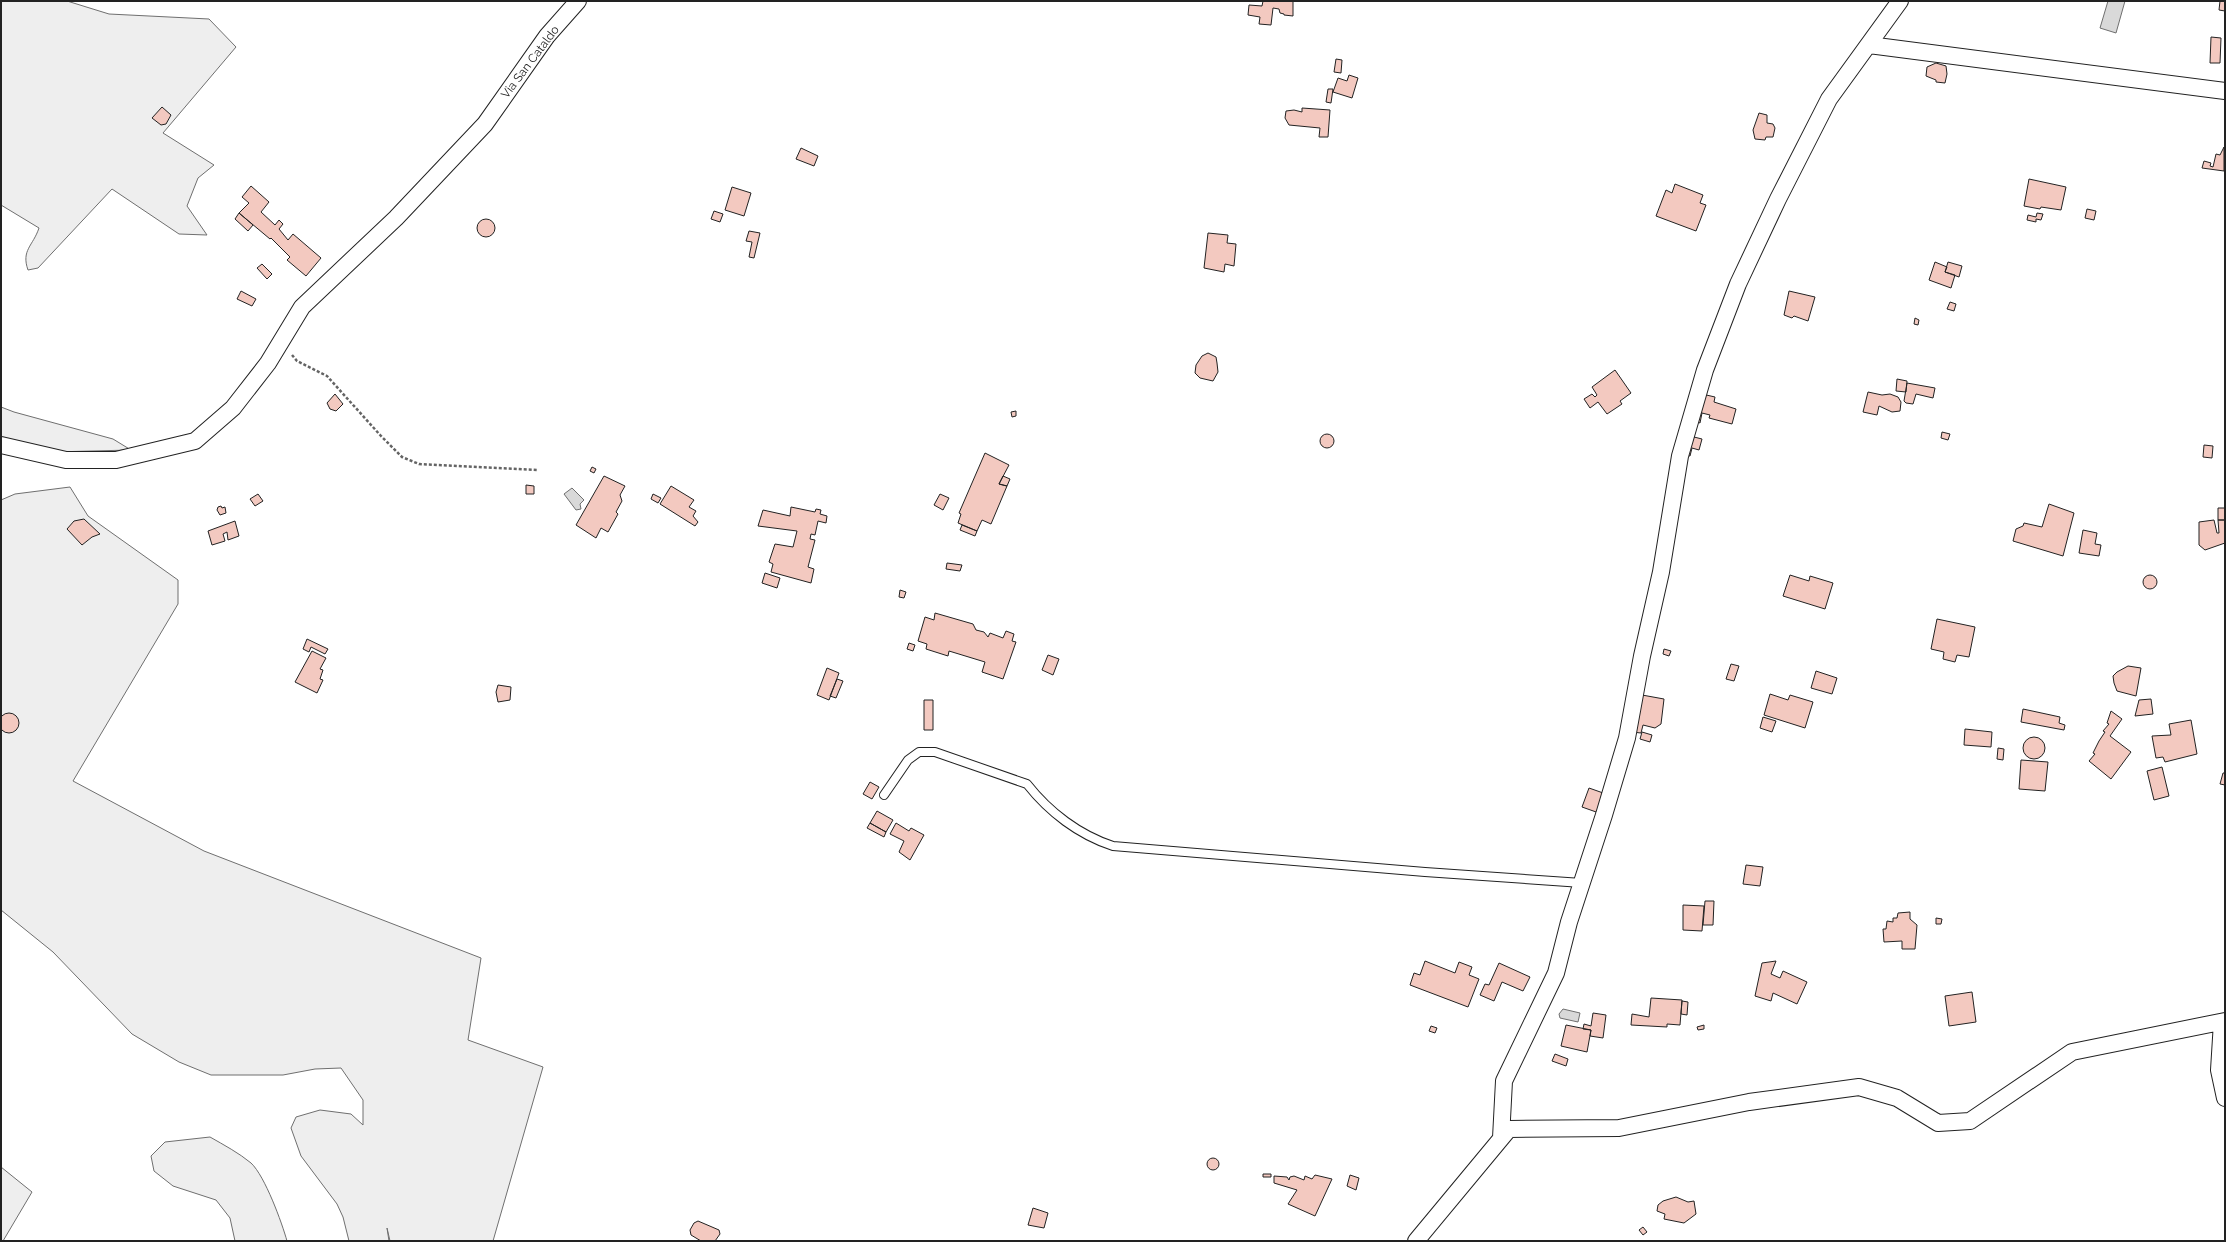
<svg xmlns="http://www.w3.org/2000/svg" width="2226" height="1242" font-family="Raleway,sans-serif">
<style>
.green{fill:#eee;stroke:#6f6f6f}
.water{fill:#d9d9d9;stroke:#6f6f6f}
.building{fill:#f3c9c0;stroke:#222}
.lines{fill:none;stroke-linecap:round;stroke-linejoin:round}
.service-casing{stroke:#222;stroke-width:10}
.minor-casing{stroke:#222;stroke-width:18}
.path{stroke:#646464;stroke-width:2.5;stroke-dasharray:3 2;stroke-linecap:butt}
.service{stroke:#fff;stroke-width:8}
.minor{stroke:#fff;stroke-width:16}
.labels{text-anchor:middle;stroke-width:3;stroke-linejoin:round;paint-order:stroke}
.street-label{font-size:12px;fill:#222;stroke:#fff}
</style>
<rect width="100%" height="100%" fill="#fff"/>
<path class="green" d="M1,1H67L109,14L209,19L236,47L163,133L214,165L198,178L187,206L207,235L179,234L112,189L38,268L28,270C21,250 33,246 39,228L1,205Z
M1,407L14,412L113,439L131,450L52,452L1,438Z
M70,487L88,516L178,580V604L73,781L204,851L481,958L468,1040L543,1067L493,1241H390L387,1228L389,1241H349L343,1217L337,1204L301,1156L291,1128L296,1117L320,1110L351,1114L363,1125V1100L341,1068L315,1069L283,1075H211L179,1062L132,1034L53,952L1,910V500L15,494Z
M210,1137C224,1145 239,1153 251,1163C265,1176 282,1223 287,1241H235L230,1218L216,1200L173,1186L154,1171L151,1156L165,1142Z
M1,1167L32,1192L3,1241H1Z"/>
<path class="water" d="M2108,1H2125L2116,33L2100,28Z
M572,488L584,500L580,504L581,509L576,510L564,494Z
M1563,1009L1580,1013L1578,1022L1560,1018L1559,1014Z"/>
<path class="building" d="M1263,1H1293V16L1284,15V14L1280,13L1279,9L1273,8L1271,25L1259,24L1260,17L1248,15L1249,5L1262,6Z
M2220,1H2225V11L2219,10Z
M2211,37L2221,38L2220,63H2210Z
M1336,59L1342,60L1341,73L1334,72Z
M1936,63L1946,66L1947,74L1945,83L1936,82V80L1926,76L1927,67Z
M1349,75L1358,78L1352,98L1333,92L1338,78L1347,81Z
M1328,89H1333L1331,103L1326,102Z
M162,107L171,115L166,124L161,125L152,118Z
M1302,108L1330,110L1328,137H1319L1320,128L1289,125L1285,118L1286,111L1294,110L1302,112Z
M1759,113L1767,115V123L1773,124L1775,128L1773,137H1766L1765,140L1755,139L1753,130Z
M2224,147V171L2202,168L2204,161L2211,163L2210,166L2213,167L2216,154L2220,155Z
M801,148L818,156L814,166L796,159Z
M2029,179L2066,187L2061,210L2041,207L2040,209L2024,206Z
M1675,184L1703,195L1700,203L1706,205L1696,231L1656,216L1666,190L1672,193Z
M251,186L269,202L261,212L275,225L279,220L283,224L279,229L288,240L293,234L321,258L306,276L287,260L290,257L271,238L270,239L239,213L249,203L242,197Z
M732,187L751,193L744,216L725,210Z
M2087,209L2096,211L2094,220L2085,218Z
M714,211L723,214L720,222L711,219Z
M239,213L253,225L248,231L235,219Z
M2037,213L2043,214L2041,220L2036,219V222L2027,220L2028,215L2036,217Z
M477 228a9 9 0 1 1 18 0a9 9 0 1 1-18 0Z
M749,231L760,233L754,258L749,257L752,242L746,241Z
M1208,233L1228,235L1227,243L1236,244L1234,266L1225,264L1224,272L1204,268Z
M1935,262L1947,267L1945,272L1955,275L1951,288L1929,280Z
M1948,262L1962,266L1959,277L1945,272Z
M262,264L272,274L267,279L257,268Z
M241,291L256,299L252,306L237,299Z
M1789,291L1815,297L1808,321L1794,316L1792,318L1784,315Z
M1950,302L1956,304L1954,311L1947,309Z
M1915,318L1919,320L1918,325L1914,324Z
M1208,353L1216,357L1217,363L1218,372L1213,381L1200,378L1195,373L1196,365L1202,356Z
M1615,370L1631,393L1620,401L1622,404L1607,414L1598,402L1590,408L1584,399L1592,394L1595,397L1597,395L1592,387Z
M1897,379L1907,381L1906,392L1896,391Z
M1907,383L1935,388L1933,398L1916,394L1913,404L1906,403L1904,401Z
M1868,392L1882,395L1890,394L1898,397L1901,402L1900,411L1892,412L1879,406L1877,415L1863,412Z
M335,394L343,404L336,411L330,409L327,403Z
M1702,394L1715,397L1714,402L1736,409L1732,424L1709,418L1710,415L1702,413L1700,423L1695,421Z
M1016,411V416L1012,417L1011,412Z
M1942,432L1950,434L1948,440L1941,438Z
M1320 441a7 7 0 1 1 14 0a7 7 0 1 1-14 0Z
M1694,437L1702,439L1699,450L1692,448L1690,456L1686,455Z
M2204,445L2213,446L2212,458L2203,457Z
M985,453L1009,465L999,484L1007,486L991,524L982,520L977,531L958,523L961,514L959,513Z
M592,467L596,469L594,473L590,471Z
M604,476L625,486L620,495L622,501L616,512L618,514L608,532L601,528L596,538L576,525Z
M1003,476L1010,479L1007,486L999,484Z
M526,485L534,486V494H526Z
M671,486L694,500L689,507L696,511L693,516L698,522L695,526L660,504Z
M258,494L263,501L255,506L250,499Z
M653,494L661,498L658,503L651,499Z
M940,494L949,498L943,510L934,505Z
M2049,504L2074,513L2063,556L2013,541L2016,529L2023,526L2024,523L2042,527Z
M221,506L222,508L225,507L226,513L220,515L217,510L218,507Z
M791,507L815,512L816,509L821,510L820,514L827,516L826,523L818,521L815,535L811,534L810,539L815,540L808,567L814,569L811,583L771,572L773,564L769,562L775,544L793,547L797,531L758,526L763,510L790,516Z
M2218,508H2225V520H2218Z
M84,519L100,534L92,537L82,545L67,529L74,521Z
M2214,520L2217,533H2219L2218,520H2225V543L2205,550L2199,545V522Z
M235,521L239,536L228,540L227,532L223,534L225,541L212,545L208,531Z
M962,525L977,531L975,536L960,530Z
M2083,530L2097,533L2095,544L2101,545L2099,556L2079,553Z
M947,563L962,565L960,571L946,569Z
M765,573L780,578L777,588L762,583Z
M2143 582a7 7 0 1 1 14 0a7 7 0 1 1-14 0Z
M1790,575L1809,581L1810,576L1833,583L1825,609L1783,596Z
M900,590L906,592L904,598L899,597Z
M935,613L973,624L976,630L984,632L988,637L990,633L1003,638L1006,631L1014,634L1012,641L1016,642L1003,679L982,672L985,662L949,651L948,656L926,649L927,644L918,641L925,617L934,620Z
M1937,619L1975,627L1969,657L1957,655L1955,662L1943,659L1944,652L1931,649Z
M307,639L328,649L325,654L311,647L309,652L303,649Z
M909,643L915,645L913,651L907,649Z
M1664,649L1671,651L1669,656L1663,654Z
M312,651L326,658L320,669L323,670L320,679L323,680L317,693L295,682Z
M1048,655L1059,659L1053,675L1042,670Z
M1731,664L1739,666L1734,681L1726,679Z
M2128,666L2141,668L2136,696L2117,691L2114,683L2113,676L2117,672Z
M827,668L839,673L829,700L817,695Z
M1816,671L1837,678L1832,694L1811,688Z
M837,679L843,681L836,698L830,696Z
M498,685L511,687L510,700L498,702L496,692Z
M1770,694L1788,700L1790,695L1813,702L1805,728L1764,715Z
M1642,695L1664,699L1661,724L1655,728L1643,725L1641,733L1632,732Z
M2151,699L2153,714L2135,716L2139,700Z
M924,700H933V730H924Z
M2023,709L2060,717L2059,723L2065,725L2064,730L2021,722Z
M2111,711L2122,719L2110,736L2131,752L2111,779L2089,761L2095,754L2093,753L2099,741L2105,732L2103,731L2109,724L2107,723Z
M-1 723a10 10 0 1 1 20 0a10 10 0 1 1-20 0Z
M1763,717L1776,721L1772,732L1760,728Z
M2191,720L2197,754L2165,762L2163,757L2156,758L2152,736L2171,735L2169,724Z
M1965,729L1992,732L1991,747L1964,745Z
M1642,732L1652,735L1650,742L1640,739Z
M2023 748a11 11 0 1 1 22 0a11 11 0 1 1-22 0Z
M1998,748L2004,749L2003,760L1997,759Z
M2021,760L2048,762L2045,791L2019,789Z
M2162,767L2169,796L2154,800L2147,771Z
M2223,773H2225V785L2220,784Z
M870,782L879,787L872,799L863,794Z
M1589,788L1606,794L1599,813L1582,807Z
M877,811L893,820L886,832L870,823Z
M870,823L886,832L884,837L867,828Z
M896,823L909,831L911,828L924,835L910,860L899,852L904,841L890,834Z
M1746,865L1763,867L1760,886L1743,884Z
M1705,901H1714L1713,925H1703Z
M1683,905L1704,906L1702,931L1683,930Z
M1910,912V919L1917,925L1915,949H1902V941L1884,942L1883,929H1886L1887,921L1893,922V918H1897L1898,913Z
M1936,918L1942,919L1941,924H1936Z
M1425,961L1455,973L1459,962L1472,967L1469,975L1479,979L1468,1007L1410,985L1414,973L1420,975Z
M1776,961L1771,974L1780,978L1783,971L1807,982L1797,1004L1773,993L1771,1001L1755,996L1762,963Z
M1499,963L1530,977L1523,991L1502,982L1494,1001L1480,995L1485,984L1489,985Z
M1972,992L1976,1022L1949,1026L1945,996Z
M1651,998L1682,1000L1680,1025L1667,1024V1027L1631,1025L1632,1014L1649,1017Z
M1682,1001L1688,1002L1687,1015L1681,1014Z
M1593,1013L1606,1015L1603,1038L1590,1036L1591,1030L1583,1029L1584,1024L1591,1026Z
M1566,1025L1591,1030L1587,1052L1561,1046Z
M1704,1025V1029L1698,1030L1697,1027Z
M1431,1026L1437,1028L1435,1033L1429,1031Z
M1555,1054L1568,1059L1566,1066L1552,1061Z
M1207 1164a6 6 0 1 1 12 0a6 6 0 1 1-12 0Z
M1263,1174H1271V1177H1263Z
M1315,1175L1332,1179L1315,1216L1288,1204L1297,1190L1274,1183V1176L1287,1177L1289,1180L1290,1177L1294,1176L1304,1180L1305,1176L1312,1179Z
M1350,1175L1359,1178L1356,1190L1347,1186Z
M1676,1197L1688,1202L1694,1201L1696,1214L1684,1223L1664,1219L1665,1214L1657,1211L1658,1205L1663,1201Z
M1033,1208L1048,1213L1044,1228L1028,1225Z
M698,1221L719,1230L720,1234L715,1241H701L691,1235L690,1230L694,1223Z
M1643,1227L1647,1232L1643,1235L1639,1230Z"/>
<g class="lines">
<defs>
<path id="service" d="M884,795L908,760L919,752H935L1027,784C1049,812 1079,835 1113,846L1425,872L1582,883"/>
<path id="minor" d="M1869,45L2225,91
M1,445L66,460H116L195,441L233,408L268,363L302,307L396,218L485,124L547,36L578,1
M2222,1022L2219,1070L2225,1098
M1501,1138L1504,1081L1556,973L1569,922L1604,815L1627,738L1642,656L1661,572L1680,456L1705,370L1738,284L1778,199L1829,99L1900,1
M1416,1241L1509,1129L1619,1128L1749,1102L1859,1087L1897,1098L1938,1123L1970,1121L2072,1052L2225,1021"/>
</defs>
<use href="#service" class="service-casing"/>
<use href="#minor" class="minor-casing"/>
<path class="path" d="M292,355L297,361L327,376L381,436L402,457L419,464L537,470"/>
<use href="#service" class="service"/>
<use href="#minor" class="minor"/>
</g>
<g class="labels">
<g class="street-label">
<text transform="translate(530 62) rotate(-53)" y="4">Via San Cataldo</text>
</g>
</g>
<rect width="2226" height="1242" fill="none" stroke="#222222" stroke-width="4"/>
</svg>
